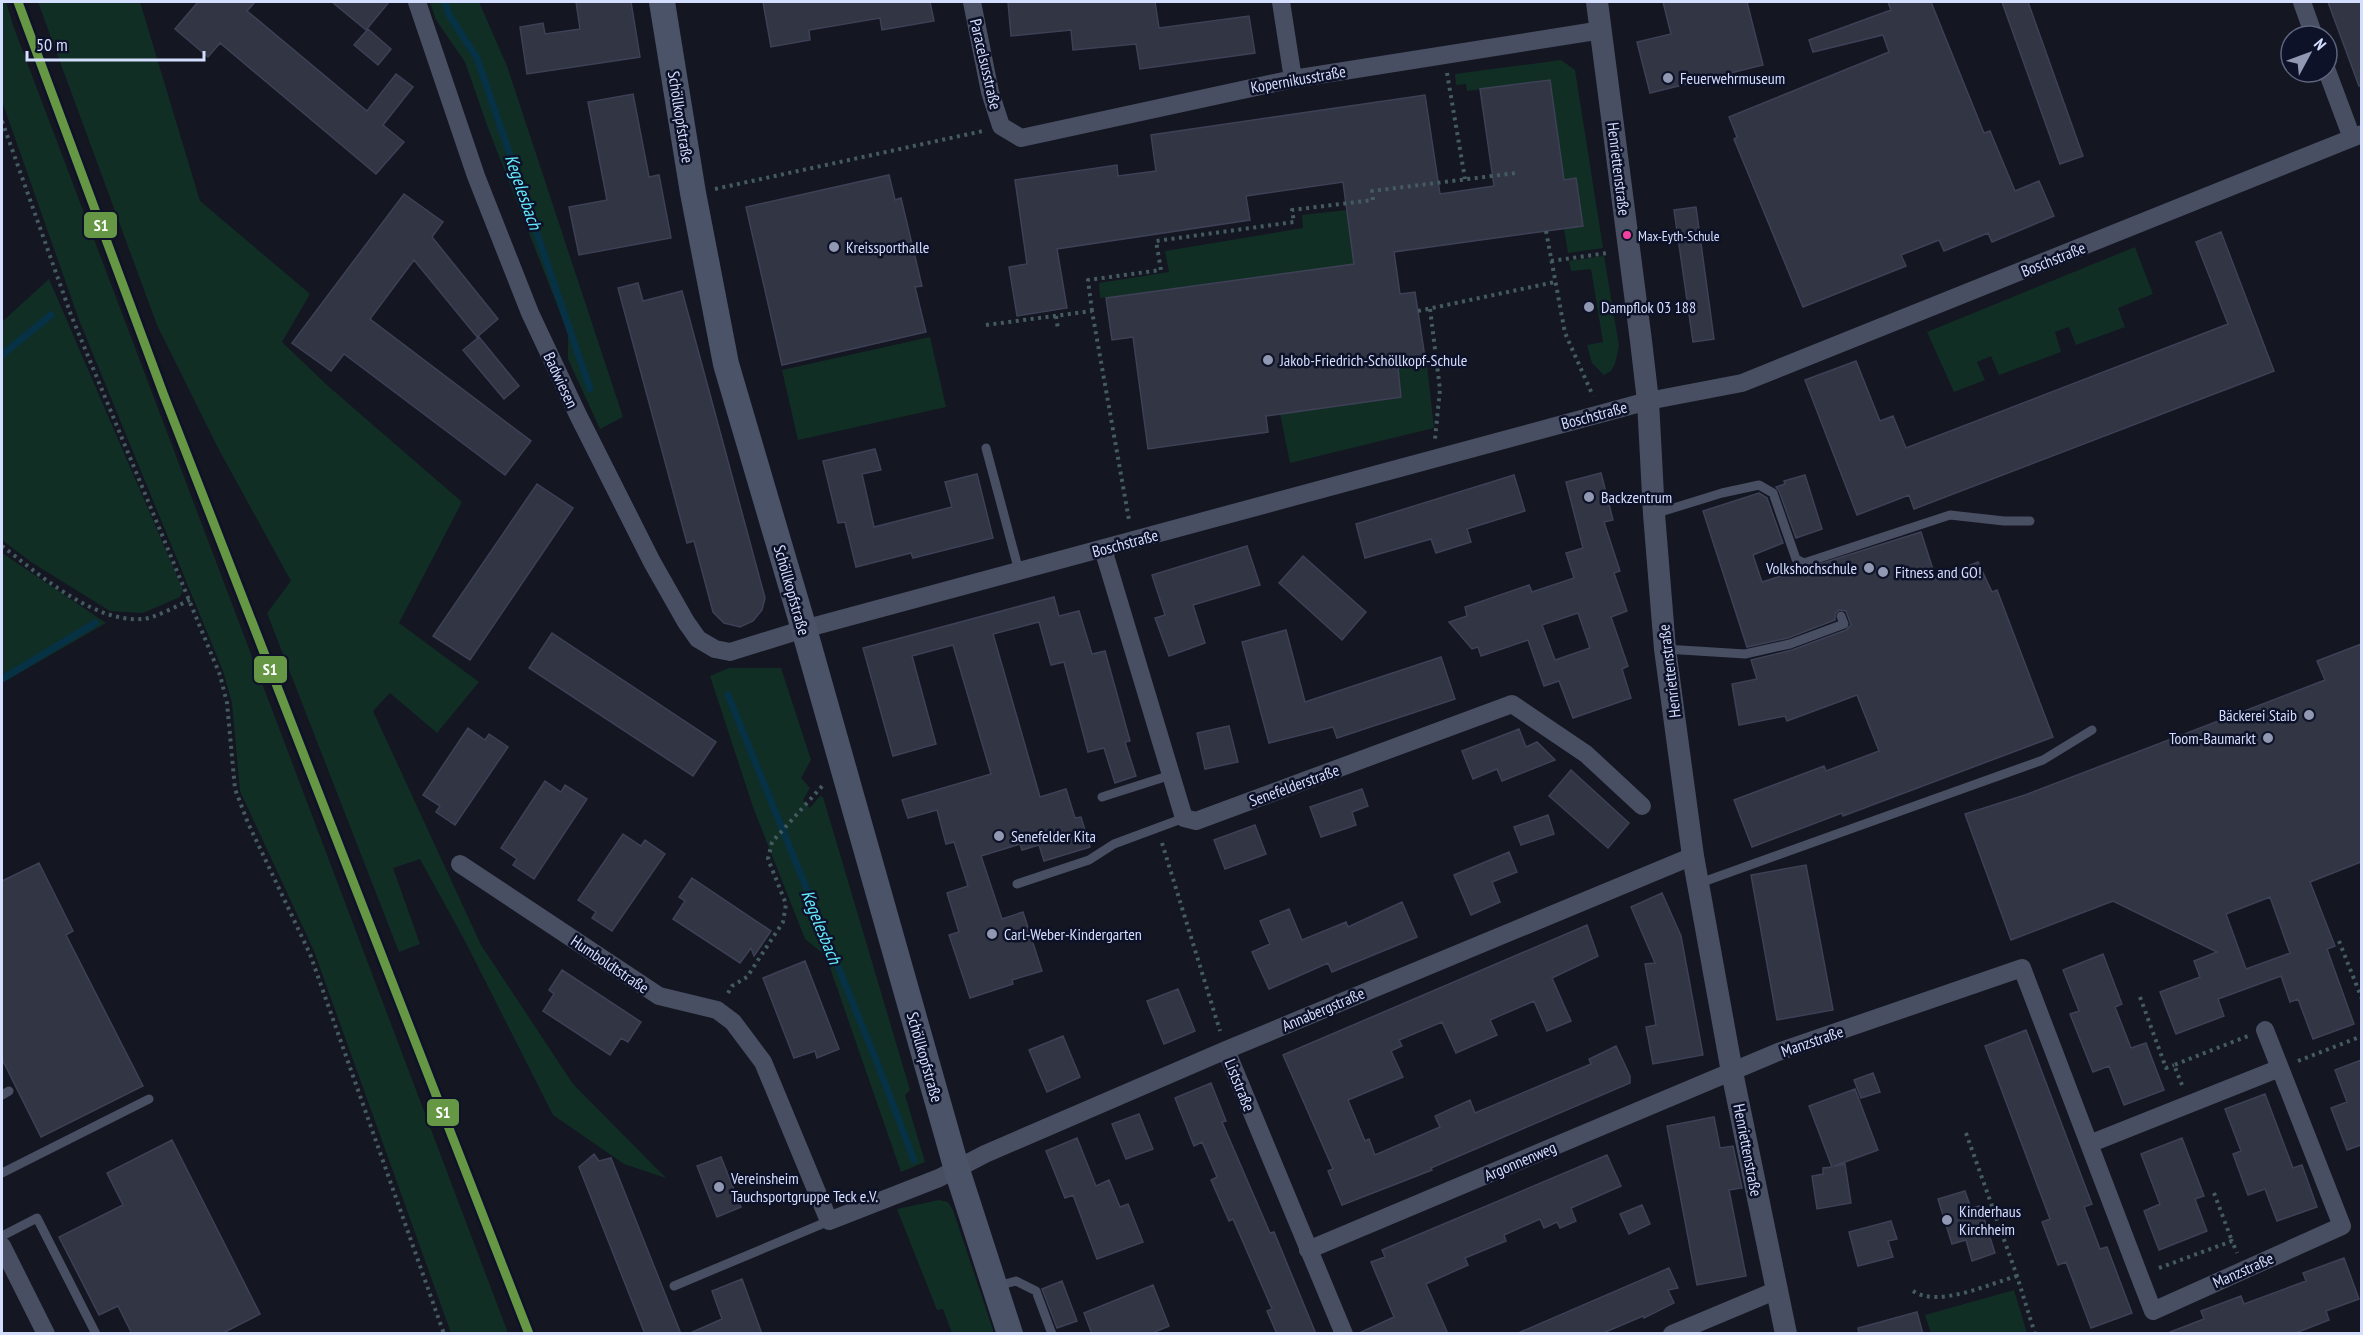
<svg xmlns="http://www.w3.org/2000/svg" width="2363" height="1335" font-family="'PT Sans Narrow',sans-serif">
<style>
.green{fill:#112e25}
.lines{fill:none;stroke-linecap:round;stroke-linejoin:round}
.stream{stroke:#073145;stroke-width:7}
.building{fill:#313544;stroke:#3e4156;stroke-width:1.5;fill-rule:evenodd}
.path{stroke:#445b60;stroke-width:4;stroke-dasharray:3 4.5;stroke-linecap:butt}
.service{stroke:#484f63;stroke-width:9}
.minor{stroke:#484f63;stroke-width:18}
.tertiary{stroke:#484f63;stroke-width:22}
.secondary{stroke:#4b5369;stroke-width:26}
.rail-1-casing{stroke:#0e1228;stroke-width:14}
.rail-1{stroke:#659745;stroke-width:9}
.poi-dot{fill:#9198b2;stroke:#0e1228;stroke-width:2}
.bus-dot{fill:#f240a1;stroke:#0e1228;stroke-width:2}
.labels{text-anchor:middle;stroke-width:5;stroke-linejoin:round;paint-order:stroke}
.bus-label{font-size:14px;fill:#d4deff;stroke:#0e1228;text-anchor:start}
.street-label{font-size:16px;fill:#d4deff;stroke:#0e1228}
.poi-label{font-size:16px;fill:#d4deff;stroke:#0e1228;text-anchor:start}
.water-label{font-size:18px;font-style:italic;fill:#62eaff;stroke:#0e1228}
.line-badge{stroke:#0e1228;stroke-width:2}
.badge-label{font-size:16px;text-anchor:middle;font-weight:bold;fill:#fff}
</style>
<rect width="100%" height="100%" fill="#141622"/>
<path class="green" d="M2,2H6L14,28L508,1333H451L314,951L240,791L232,703L223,671L79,320L2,101Z
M38,2H140L200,201L310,294L282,342L328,386L462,502L399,623L479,682L437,733L390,693L373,711L481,945L573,1084L666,1178L624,1164L553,1115L465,941L420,859L393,868L420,944L399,952L267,613L291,581L218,448L157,325Z
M430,2H479L507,66L623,417L600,429L568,359V333L488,128L465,62L436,20Z
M1561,60L1575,70L1603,248L1568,253L1564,229L1583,226L1576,178L1557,181L1561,155L1550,80L1467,91L1466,84L1456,85L1455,74Z
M1347,210L1355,264L1100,298L1099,283L1169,272L1165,251L1303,228L1302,215Z
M2135,247L2153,294L2118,308L2125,327L2076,345L2069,327L2055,332L2061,352L1999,375L1991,356L1977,362L1985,380L1954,392L1927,332Z
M1604,256L1619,346L1615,364L1611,371L1604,375L1592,363L1587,345L1603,342L1591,269L1571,271L1569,261Z
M49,279L183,590L180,597L143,613L110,611L31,562L2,540V322Z
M930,337L946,407L798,440L782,370Z
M1427,365L1434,428L1290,463L1280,414L1402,397L1398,368Z
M2,553L106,623L2,683Z
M729,668H781L811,760L801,778L810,788L803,800L810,808L820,796L823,797L910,1090L905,1095L925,1162L901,1172L826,956L805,939L753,807L710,676Z
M939,1200L948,1202L953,1210L994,1333H952L943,1309L937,1310L897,1209Z
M2014,1290L2027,1333H1931L1925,1315Z"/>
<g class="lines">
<path class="stream" d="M445,2L449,15L477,58L590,389
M2,355L51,315
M2,679L95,623
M728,695L878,1065L914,1160"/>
</g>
<path class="building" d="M198,2H255L247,11L367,111L396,74L413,87L383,125L404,142L376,174L220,43L208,57L175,29Z
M332,2H389L366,30Z
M576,2H631L640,57L527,74L520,27L543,23L545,34L580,29Z
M763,2H930L934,21L882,30L880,18L809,30L810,40L771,47Z
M1008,2H1155L1159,28L1249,16L1255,53L1140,69L1136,44L1073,50L1071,30L1011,36Z
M1663,2H1747L1763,65L1650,93L1637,42L1671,34Z
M1888,2H1931L1984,133L1990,131L2015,191L2039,181L2054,216L1992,242L1988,233L1944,251L1939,240L1901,255L1906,266L1803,307L1734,139L1737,137L1729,117L1889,52L1883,35L1813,52L1809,40L1891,10Z
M2002,2H2028L2083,156L2060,164Z
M2328,2H2361V86H2359Z
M368,29L391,49L378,65L354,45Z
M1550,80L1564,180L1576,178L1583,226L1394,252L1400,294L1415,292L1426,364L1398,368L1401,397L1266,416L1268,432L1148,449L1133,337L1112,340L1106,298L1354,264L1343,182L1246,196L1250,220L1057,249L1067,308L1017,316L1009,267L1027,264L1015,180L1117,165L1118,176L1156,171L1151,135L1425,95L1440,194L1494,186L1480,89Z
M633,94L649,177L659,175L671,238L579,255L569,207L607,200L588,102Z
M889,175L895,200L901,198L922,286L915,287L926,332L782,365L746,207Z
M404,194L443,222L432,237L498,319L477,337L414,260L370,319L531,441L505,475L344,354L331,371L292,343Z
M1696,207L1714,339L1693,342L1674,210Z
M2221,232L2274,371L1914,509L1909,495L1857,515L1805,380L1856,361L1880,421L1893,416L1906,448L2228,324L2196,242Z
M638,283L643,301L682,291L765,598L762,610L753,621L740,627L724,623L713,612L694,541L687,543L618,288Z
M479,337L519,386L504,399L463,350Z
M875,449L881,470L862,474L874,527L952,507L945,482L977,474L993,538L913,558L911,553L856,567L845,522L838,523L823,461Z
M1601,473L1613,520L1604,522L1620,571L1614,573L1627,611L1611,617L1628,666L1622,669L1631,698L1573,718L1559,681L1544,686L1528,640L1481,656L1478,647L1472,649L1449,622L1467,616L1465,607L1529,585L1532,592L1574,578L1566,553L1583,548L1566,482ZM1578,613L1590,648L1555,660L1542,625Z
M1514,475L1525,511L1467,529L1471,542L1436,553L1431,539L1365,558L1356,524Z
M1805,475L1822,529L1796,538L1779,491L1776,487L1785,484L1784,481Z
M537,484L573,508L470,660L433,636Z
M1759,493L1767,498L1783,543L1753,555L1762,582L1921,532L1936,579L1978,562L1992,592L1997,590L2053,737L1843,816L1842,813L1752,847L1734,800L1824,766L1826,771L1879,751L1857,695L1787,721L1785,716L1739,725L1732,684L1757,679L1751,660L1792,650L1846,630L1851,625L1846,611L1839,610L1835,614V620L1788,638L1747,647L1703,511Z
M1247,546L1260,585L1193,605L1205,643L1169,656L1155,618L1165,615L1152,575Z
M1303,556L1366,612L1342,640L1279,583Z
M1054,597L1059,616L1079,611L1092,654L1105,651L1130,741L1125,742L1136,776L1115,783L1104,748L1088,752L1064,662L1051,665L1039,622L993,634L1040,797L1066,789L1075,818L1081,817L1090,847L1044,861L1039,845L1022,850L1020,844L981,856L1002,919L1023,912L1042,971L1012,980L1013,984L970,998L949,935L959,932L947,893L968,886L954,842L946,844L937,810L908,818L902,800L991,774L953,645L912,656L936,744L893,756L863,648Z
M1286,630L1305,702L1441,657L1455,699L1337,738L1333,727L1269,743L1242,642Z
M552,633L716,742L693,776L529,668Z
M2361,644V862L2310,882L2335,946L2327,949L2354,1024L2313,1039L2298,999L2290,1002L2281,976L2218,999L2224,1016L2176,1034L2160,992L2200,977L2194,961L2217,952L2113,901L2011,940L1965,814L2025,795L2325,680L2317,661ZM2270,897L2290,953L2246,969L2226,914Z
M1229,726L1238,762L1205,769L1197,733Z
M468,728L485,740L489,734L508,747L455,825L436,812L440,806L423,795Z
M1519,729L1526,747L1537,742L1555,760L1502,781L1497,769L1473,779L1462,751Z
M1571,770L1629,823L1608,848L1549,796Z
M545,781L561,792L565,785L587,799L534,879L513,865L517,859L501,848Z
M1362,789L1368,806L1352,812L1356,825L1321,837L1310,807Z
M1548,815L1554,834L1521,845L1514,827Z
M1255,825L1266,854L1225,869L1214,840Z
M623,834L641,846L645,840L665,854L612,931L592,918L596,912L578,900Z
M1509,852L1517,872L1492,882L1500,902L1471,915L1454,875Z
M39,863L73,931L66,935L143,1086L41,1137L2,1059V881Z
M1806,865L1833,1010L1777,1020L1751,875Z
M692,878L771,931L754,956L751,948L740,963L673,919L685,901L679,897Z
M1662,893L1681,936L1703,1055L1653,1064L1646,1027L1656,1025L1645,964L1655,963L1631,907Z
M1402,902L1417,937L1332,972L1328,963L1269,989L1252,952L1270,944L1260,921L1289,909L1302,940L1346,922L1348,927Z
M1587,925L1598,956L1552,978L1571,1021L1547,1031L1534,1001L1490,1020L1497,1035L1456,1053L1442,1022L1399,1040L1402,1046L1391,1051L1403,1077L1348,1100L1365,1141L1369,1139L1375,1155L1440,1127L1435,1116L1470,1100L1475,1113L1591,1064L1589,1059L1616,1046L1630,1076V1083L1431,1168L1432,1170L1342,1205L1328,1171L1333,1169L1283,1055Z
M2103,954L2122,1004L2115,1007L2131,1048L2146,1043L2164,1090L2124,1105L2109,1066L2093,1072L2070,1014L2079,1011L2063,970Z
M805,961L839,1049L817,1058L815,1051L794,1058L763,978Z
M562,970L641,1022L628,1042L621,1038L610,1055L543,1011L554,994L549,990Z
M1178,989L1195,1031L1164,1044L1147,1001Z
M2026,1030L2092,1204L2084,1207L2100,1249L2107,1247L2132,1313L2091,1328L2066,1262L2058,1265L2042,1222L2050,1219L1985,1046Z
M1063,1036L1080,1077L1047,1092L1029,1050Z
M2361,1060V1145L2347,1150L2331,1108L2347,1102L2335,1070Z
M1873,1073L1880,1092L1861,1098L1854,1080Z
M1211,1083L1226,1121L1222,1122L1270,1233L1274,1232L1316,1334H1277L1267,1311L1272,1309L1233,1219L1229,1221L1211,1180L1217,1177L1202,1142L1194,1146L1175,1098Z
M1855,1089L1878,1150L1834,1166L1845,1164L1851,1203L1817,1209L1812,1176L1823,1174V1168L1832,1167L1809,1106Z
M2265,1094L2293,1168L2302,1165L2317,1207L2277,1221L2265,1189L2248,1195L2233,1154L2241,1151L2225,1109Z
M1139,1114L1153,1149L1126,1159L1112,1124Z
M1714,1117L1720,1148L1733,1146L1742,1188L1729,1190L1746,1276L1697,1285L1667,1126Z
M1077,1138L1096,1186L1109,1180L1120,1207L1128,1204L1143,1242L1097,1259L1073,1195L1065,1198L1046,1151Z
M2182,1138L2204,1196L2195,1199L2207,1231L2159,1250L2144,1211L2160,1204L2141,1154Z
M172,1140L260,1314L221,1334H132L118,1306L99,1315L59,1237L123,1205L107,1173Z
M594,1154L599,1161L611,1158L681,1334H645L579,1167Z
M1607,1155L1621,1186L1571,1208L1576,1221L1560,1228L1557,1222L1544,1228L1540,1219L1504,1235L1506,1241L1465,1258L1468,1265L1426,1284L1448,1334H1357L1394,1317L1371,1262L1385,1257L1382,1250Z
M721,1157L741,1207L717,1217L697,1166Z
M1965,1191L1971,1208L1980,1206L1995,1253L1972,1261L1966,1240L1952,1244L1938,1199Z
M1642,1205L1650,1224L1629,1234L1620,1214Z
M1891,1221L1897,1239L1888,1241L1893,1257L1858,1266L1849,1232Z
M2344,1258L2359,1299L2326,1311L2329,1320L2293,1334H2170V1332L2204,1319L2201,1311L2241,1296L2244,1304L2306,1281L2303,1273Z
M1669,1268L1678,1288L1668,1290L1674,1303L1644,1318L1643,1316L1601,1334H1516Z
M742,1279L762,1334H688L722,1319L712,1291Z
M1062,1281L1077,1321L1057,1328L1042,1289Z
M1153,1285L1169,1326L1150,1334H1092L1084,1313Z
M1917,1312L1923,1334H1859L1858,1328Z"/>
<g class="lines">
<path class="path" d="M1447,73L1465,179
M2,121L71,315L220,675L227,703L235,789L248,823L310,954L444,1334
M715,189L983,131
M1546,231L1565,333L1593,396
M1551,261L1607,253
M1430,309L1440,389L1435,439
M1092,311L1088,280L1161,270L1156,241L1294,222L1292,210L1373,200L1372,191L1516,173
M1418,311L1555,282
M1056,316L1058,329
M986,325L1092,311L1129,520
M2,546C39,574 93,623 143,619C156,618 178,605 190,600
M1162,843L1220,1031
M2339,941L2362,999
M728,993L732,986L747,977L783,922L786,904L768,859L772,842L824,784
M2140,997L2166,1068L2174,1065
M2298,1061L2362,1036
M2182,1085L2174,1065L2248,1036
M1966,1133L2017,1276L2035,1334
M2214,1193L2232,1241
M2159,1268L2232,1241L2237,1253
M1913,1291C1938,1308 1989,1284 2017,1276"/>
<path class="service" d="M986,448L1019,571
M1654,514L1722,493L1759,485L1773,493L1796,559L1804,563L1950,515L2004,521H2030
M1665,649L1745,654L1790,644L1844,624L1841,616
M1102,797L1171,775
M1700,883L2043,760L2092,730
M1017,884L1089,860L1114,844L1184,818
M2,1095L9,1091
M2,1173L149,1099
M2,1236L37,1218L96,1334
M674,1286L829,1221
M997,1286L1016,1281L1036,1291L1052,1334"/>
<path class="minor" d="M417,2L476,176L530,313L578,415L652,562L686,622L698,639L715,649L730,652L804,629L1648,401L1742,383L2362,134
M972,2L990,92L1001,126L1021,138L1293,79L1602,30
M1281,2L1293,79
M2302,2L2314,36
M2327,71L2352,138
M1103,549L1184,818L1196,821L1512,704L1586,754L1642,806
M460,864L659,996L717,1010L733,1022L763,1062L829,1221L939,1178L985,1154L1226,1050L1693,856
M2265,1030L2280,1068
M1226,1050L1344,1334
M2,1246L46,1334
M1308,1250L1778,1052L2022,968L2139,1275L2153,1311L2342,1226L2280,1068L2089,1144
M1672,1334L1777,1290"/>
<path class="tertiary" d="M1597,2L1641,341L1648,401L1654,514L1665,649L1693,856L1732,1072L1786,1334"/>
<path class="secondary" d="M662,2L693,193L726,364L804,629L957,1170L1010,1334"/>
<defs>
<path id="rail-1" d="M18,2L163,393L529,1334"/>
</defs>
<use href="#rail-1" class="rail-1-casing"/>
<use href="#rail-1" class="rail-1"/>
</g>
<g class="poi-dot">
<circle cx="1668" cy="78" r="6"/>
<circle cx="834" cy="247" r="6"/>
<circle cx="1589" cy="307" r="6"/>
<circle cx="1268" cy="360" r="6"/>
<circle cx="1589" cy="497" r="6"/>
<circle cx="1869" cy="568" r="6"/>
<circle cx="1883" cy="572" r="6"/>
<circle cx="2309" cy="715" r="6"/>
<circle cx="2268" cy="738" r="6"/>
<circle cx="999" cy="836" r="6"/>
<circle cx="992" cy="934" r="6"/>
<circle cx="719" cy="1187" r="6"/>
<circle cx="1947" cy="1220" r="6"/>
</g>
<circle class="bus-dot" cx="1627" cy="235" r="5"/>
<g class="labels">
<g class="bus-label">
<text x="1638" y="241">Max-Eyth-Schule</text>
</g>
<g class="street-label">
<text transform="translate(986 64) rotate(77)" y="6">Paracelsusstraße</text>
<text transform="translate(1298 79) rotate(-10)" y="6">Kopernikusstraße</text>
<text transform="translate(681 117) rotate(81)" y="6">Schöllkopfstraße</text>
<text transform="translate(1619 169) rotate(83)" y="6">Henriettenstraße</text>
<text transform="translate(2053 259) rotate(-22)" y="6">Boschstraße</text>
<text transform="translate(561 380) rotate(65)" y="6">Badwiesen</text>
<text transform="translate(1594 415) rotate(-15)" y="6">Boschstraße</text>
<text transform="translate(1125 543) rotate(-15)" y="6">Boschstraße</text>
<text transform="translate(792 590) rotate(74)" y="6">Schöllkopfstraße</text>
<text transform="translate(1669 671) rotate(-97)" y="6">Henriettenstraße</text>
<text transform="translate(1294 785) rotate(-20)" y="6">Senefelderstraße</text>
<text transform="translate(610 964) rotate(34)" y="6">Humboldtstraße</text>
<text transform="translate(1323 1009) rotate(-23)" y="6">Annabergstraße</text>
<text transform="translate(1812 1041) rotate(-19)" y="6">Manzstraße</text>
<text transform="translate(925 1057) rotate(74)" y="6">Schöllkopfstraße</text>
<text transform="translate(1240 1085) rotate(68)" y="6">Liststraße</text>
<text transform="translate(1748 1150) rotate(79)" y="6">Henriettenstraße</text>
<text transform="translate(1520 1161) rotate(-23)" y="6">Argonnenweg</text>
<text transform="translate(2243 1270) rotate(-24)" y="6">Manzstraße</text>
</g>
<g class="poi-label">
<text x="1680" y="84">Feuerwehrmuseum</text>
<text x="846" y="253">Kreissporthalle</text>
<text x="1601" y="313">Dampflok 03 188</text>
<text x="1280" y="366">Jakob-Friedrich-Schöllkopf-Schule</text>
<text x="1601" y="503">Backzentrum</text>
<text x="1857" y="574" text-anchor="end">Volkshochschule</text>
<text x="1895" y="578">Fitness and GO!</text>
<text x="2297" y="721" text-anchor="end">Bäckerei Staib</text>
<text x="2256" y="744" text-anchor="end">Toom-Baumarkt</text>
<text x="1011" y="842">Senefelder Kita</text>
<text x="1004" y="940">Carl-Weber-Kindergarten</text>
<text x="731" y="1184">Vereinsheim<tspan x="731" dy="18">Tauchsportgruppe Teck e.V.</tspan></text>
<text x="1959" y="1217">Kinderhaus<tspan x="1959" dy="18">Kirchheim</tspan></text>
</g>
<g class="water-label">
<text transform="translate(523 192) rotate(71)" y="6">Kegelesbach</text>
<text transform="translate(821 927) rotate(68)" y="6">Kegelesbach</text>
</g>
</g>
<g class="line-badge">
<rect x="83" y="211" width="35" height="28" rx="6" fill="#659745"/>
<rect x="253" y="655" width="35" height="29" rx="6" fill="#659745"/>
<rect x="426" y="1098" width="34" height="29" rx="6" fill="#659745"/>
</g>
<g class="badge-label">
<text x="101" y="231">S1</text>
<text x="270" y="675">S1</text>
<text x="443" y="1118">S1</text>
</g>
<rect width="2363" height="1335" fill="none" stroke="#d4deff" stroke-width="6"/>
<g transform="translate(2309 54) rotate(49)"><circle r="28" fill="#0e1228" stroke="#5d647e" stroke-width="1.5"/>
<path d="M0-4.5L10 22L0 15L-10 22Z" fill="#9198b2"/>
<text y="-9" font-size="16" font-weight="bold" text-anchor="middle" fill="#d4deff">N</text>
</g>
<path d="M27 51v9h177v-9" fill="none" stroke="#d4deff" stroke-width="3"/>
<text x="36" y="51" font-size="18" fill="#d4deff" stroke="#0e1228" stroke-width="4.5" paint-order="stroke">50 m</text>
</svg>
